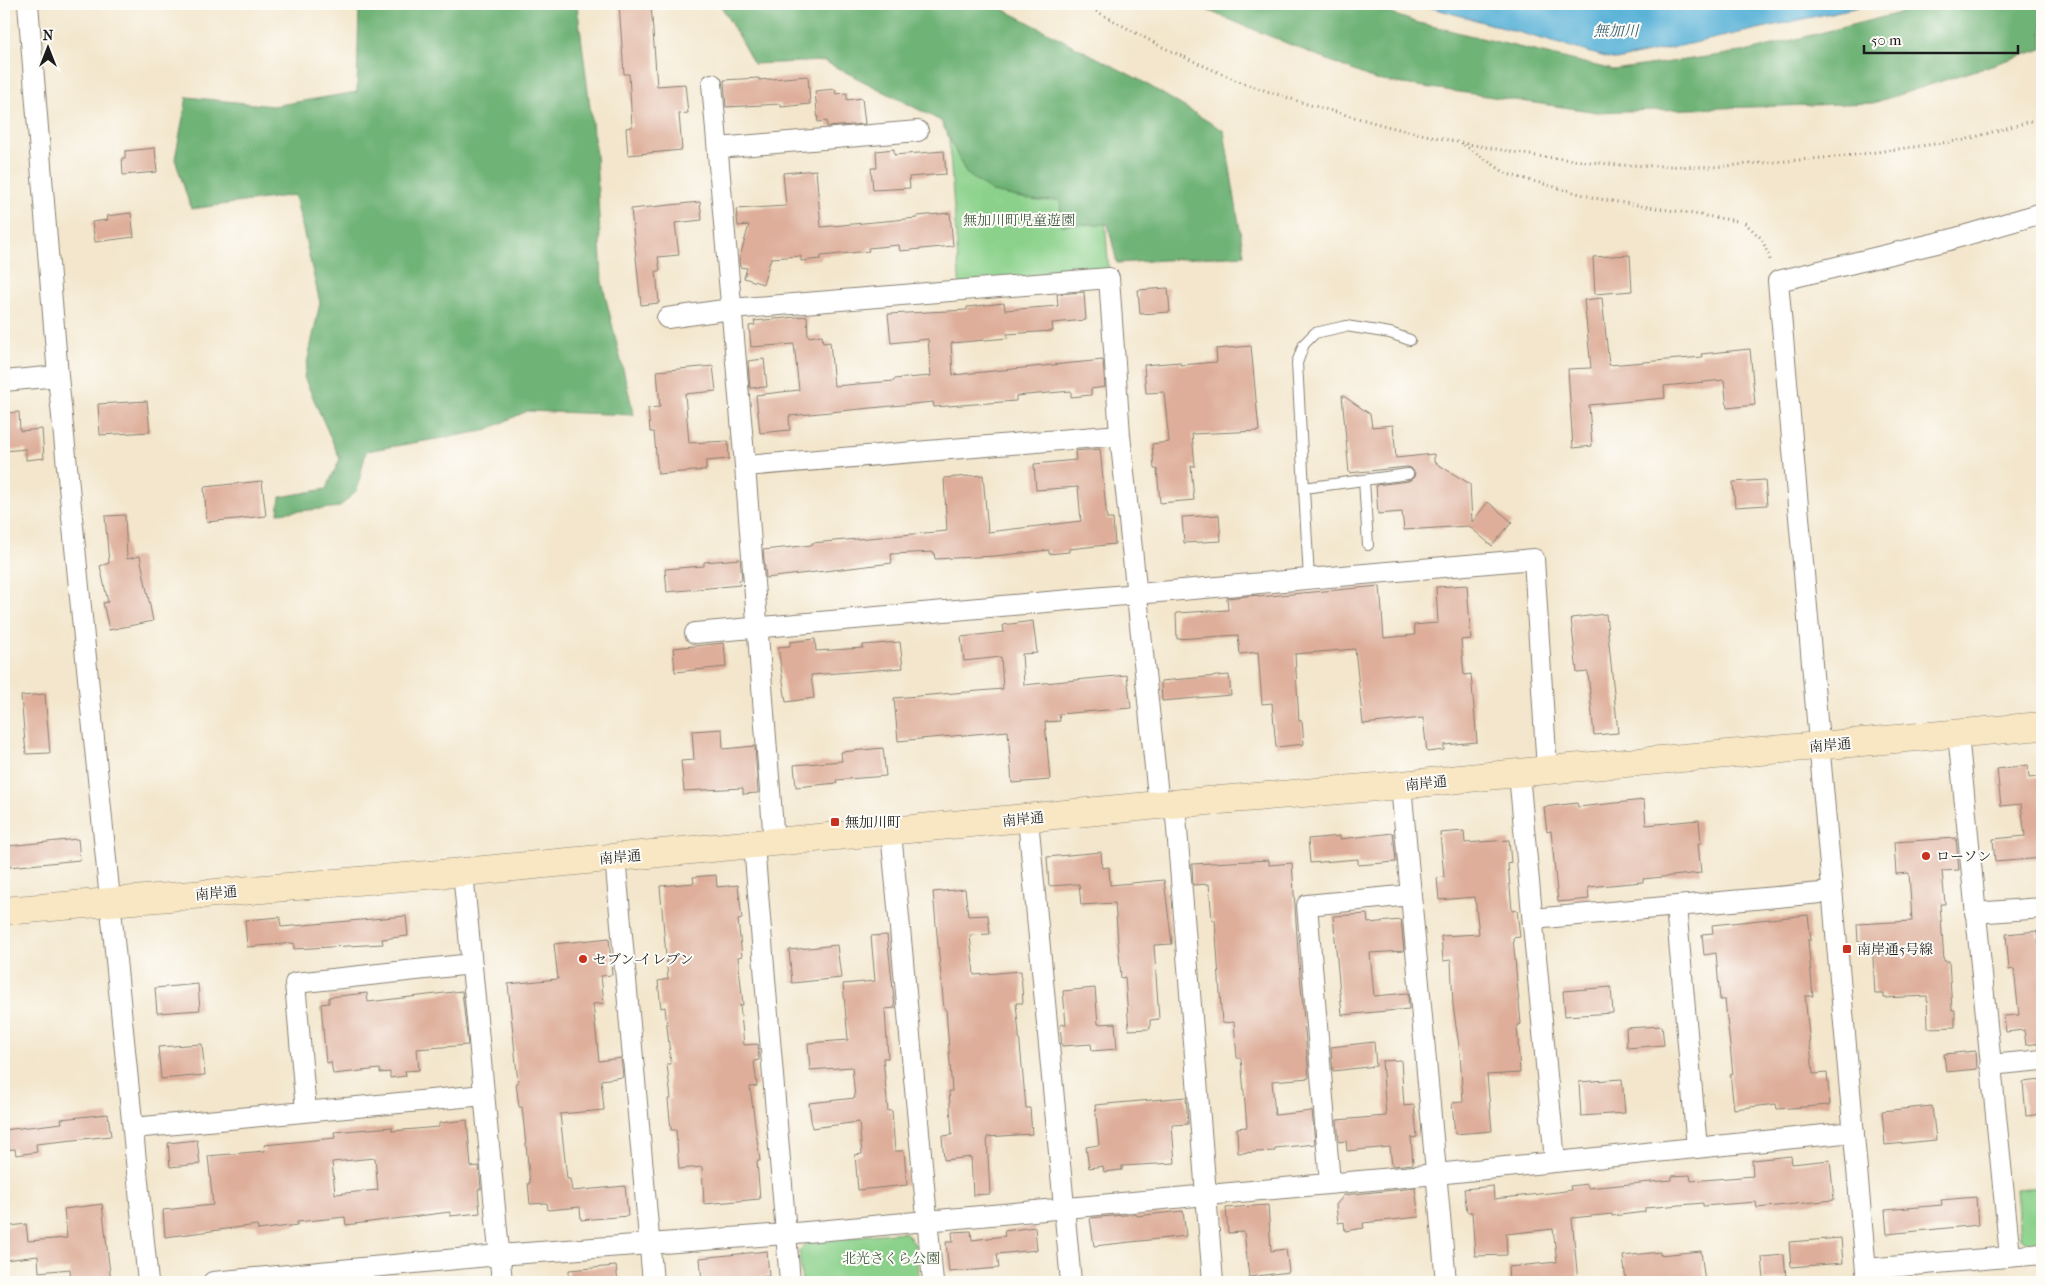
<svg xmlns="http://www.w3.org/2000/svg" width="2046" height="1286" font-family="'IM FELL French Canon','Noto Serif JP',serif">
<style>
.green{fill:#8bd18b;stroke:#547654}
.forest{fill:#70b377;stroke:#46684a}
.water{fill:#5cb3d8;stroke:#3c687a}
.building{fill:#deae9a;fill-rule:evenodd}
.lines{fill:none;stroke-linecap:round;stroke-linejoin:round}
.lane-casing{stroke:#888174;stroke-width:12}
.street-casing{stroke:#888174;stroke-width:22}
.secondary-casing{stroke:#888174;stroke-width:29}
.path{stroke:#888174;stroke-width:3;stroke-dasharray:1 4;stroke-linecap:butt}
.lane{stroke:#fff;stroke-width:10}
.street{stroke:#fff;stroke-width:20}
.secondary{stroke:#f9e7c3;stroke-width:28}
.poi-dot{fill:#c8321e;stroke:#fdfcf7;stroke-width:2}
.labels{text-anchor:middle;stroke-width:4;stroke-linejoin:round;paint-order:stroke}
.park-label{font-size:14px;fill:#435b43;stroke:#fdfcf7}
.street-label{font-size:14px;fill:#1c1c1c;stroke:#fdfcf7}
.poi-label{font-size:14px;fill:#1c1c1c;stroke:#fdfcf7;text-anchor:start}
.water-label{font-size:15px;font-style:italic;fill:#396071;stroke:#fdfcf7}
</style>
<rect width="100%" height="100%" fill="#fdfcf7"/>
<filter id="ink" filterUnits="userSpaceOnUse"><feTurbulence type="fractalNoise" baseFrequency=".02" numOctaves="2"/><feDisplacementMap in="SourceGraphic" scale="10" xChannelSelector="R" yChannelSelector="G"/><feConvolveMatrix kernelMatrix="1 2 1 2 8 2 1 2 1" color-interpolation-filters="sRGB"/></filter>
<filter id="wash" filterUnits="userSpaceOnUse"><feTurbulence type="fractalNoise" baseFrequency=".0096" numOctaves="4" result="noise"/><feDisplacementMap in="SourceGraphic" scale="20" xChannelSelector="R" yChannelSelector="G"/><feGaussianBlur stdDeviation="1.12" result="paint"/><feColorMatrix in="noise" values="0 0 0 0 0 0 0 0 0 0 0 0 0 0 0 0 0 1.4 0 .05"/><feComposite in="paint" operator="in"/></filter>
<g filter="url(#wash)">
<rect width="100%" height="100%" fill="#f3e6cc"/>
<path class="green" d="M948,127L1103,183L1109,278L960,290Z
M2042,1187V1245L2031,1246L2020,1238L2016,1189Z
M905,1232L915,1244L919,1282H802L799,1251L809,1240Z"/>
<path class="forest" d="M359,4H577L596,155L602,282L634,415L527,411L484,431L366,451L357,490L340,507L278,513L280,497L326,489L340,459L304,377L320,303L295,195L191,209L175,159L187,97L273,106L357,92Z
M720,4H993L1138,79L1224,131L1244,255L1117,263L1108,224L1062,225L1060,200L1038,201L992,192L966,173L941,121L824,61L754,64Z
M1192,4H1364L1415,22L1613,70L1749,51L1935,4H2042V49L1873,103L1597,112L1376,80Z"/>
<path class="water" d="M1419,4H1872L1616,60Z"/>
<g id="blocks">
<path class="building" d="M619,4H651L657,86L685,84L688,113L679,114L682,150L628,155L626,128L632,127L629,74H624Z
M808,76L810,104L781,107V104L726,107L724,80L759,78V80Z
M835,89L836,94L847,93V100L862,98L865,124L827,127V121L818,122L815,91Z
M155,148L157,172L123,175L122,158H125V151Z
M894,149V155L944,151L946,174L909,177L910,188L873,190L871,168H877L876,151Z
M816,170L821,227L917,218V216L950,213L953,246L900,251L899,245L868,248L869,251L821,256V259L801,261V256L771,258L763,284L744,278L747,268L740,267L739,260L749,225L738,226L736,209L786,206L783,173Z
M700,202L702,220L675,223L679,255L658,257L660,271H656L659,303L641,305L631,209Z
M131,213L134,237L95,242L92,222L108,220L107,216Z
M1630,255L1632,291L1595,294L1593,257Z
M1168,288L1170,312L1140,314L1138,290Z
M1084,292L1086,320L1052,323L1053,331L1007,334L1008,338L951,343L953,375L1103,360L1105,387L1091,389V395L1071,397V391L1016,396V401L934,407L933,402L789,416L790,430L760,433L756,395L799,390L794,344L751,347L749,326L755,325L754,321L807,316L808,337L822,335L823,343L830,342L834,386L894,381V379L931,376L928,339L891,343L888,314L967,310V307L1004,303L1005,310L1058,306L1057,294Z
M1602,298L1609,365L1702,357L1701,354L1750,349L1755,405L1727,408L1724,380L1664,386L1665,398L1589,405L1592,446L1573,448L1568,369L1591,368L1584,300Z
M1251,346L1259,431L1192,434L1195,466H1191L1194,500L1160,503L1157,469H1154L1152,444L1169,442L1164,392L1146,393L1144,365L1180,362V365L1217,362L1216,349Z
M764,359L767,387L750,388L748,361Z
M713,366L716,391L685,394L689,443L728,441L729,459L706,461V470L658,474L654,432H650L648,408L660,407L657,371Z
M1342,395L1370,414L1372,427L1393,425L1396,458L1434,454V462L1470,484L1472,522L1488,502L1512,522L1492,546L1469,526L1404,530L1402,512L1378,514L1376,485L1409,481L1414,477L1415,473L1411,468L1407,467L1349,473Z
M147,401L150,432L100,435L98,404Z
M19,412L20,431L42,429L44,458L26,460V449L4,451V413Z
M1100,449L1107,519H1113L1115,544L1069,549V552L1049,554V550L995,556L935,559L934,552L891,554L892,563L766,578L763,550L812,545V543L947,531L944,478L983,475L988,532L1081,521L1078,487L1036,490L1034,464L1076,460L1075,451Z
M1765,480L1767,505L1735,507L1733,482Z
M262,481L266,516L207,522L204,487Z
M125,515L127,559L140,556L153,621L109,630L103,603L108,602L100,566L109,563L105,516Z
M1219,515L1221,541L1184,543L1182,517Z
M740,559L742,580H739L740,585L667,592L665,569L704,566V562Z
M1467,585L1471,639L1461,640L1464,675L1471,674L1477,742L1444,745V750L1427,752L1423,718L1363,724L1355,649L1295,654L1299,721H1302L1304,744L1276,747L1272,703L1262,704L1258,652L1240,654L1238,635L1177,639L1176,613L1228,610L1227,598L1258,595V597L1380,586L1384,638L1415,635L1414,625L1438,623L1436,587Z
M1606,614L1618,733L1594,735L1588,672L1577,673L1571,618Z
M1033,621L1037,653L1022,654L1024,685L1127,675L1131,708L1059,714L1060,721L1045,722L1050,780L1012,783L1008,731L898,741L894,698L1003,689L1001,657L964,661L961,637L1004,632L1003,625Z
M815,639L816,651L863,648V645L900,642L903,668L811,675L814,698L786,702L778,647L790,646V642Z
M724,643L726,667L675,672L673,648Z
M1229,675L1231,695L1162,701L1161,681Z
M45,694L50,753L26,754L21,696Z
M722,729L723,749L755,746L758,793L743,794V788L684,791L681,761L694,760L692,731Z
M883,748L886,776L836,780L837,783L796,787L794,765L842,761L841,752Z
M2028,765L2029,778L2038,777L2040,799H2042V858L1995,862L1993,839L2025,836L2021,804L2001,806L1997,769Z
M1644,800L1646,825L1699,820L1701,843H1698L1701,873L1643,879V882L1588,887L1589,899L1558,902L1551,831L1547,832L1544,807L1577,803L1578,807Z
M1464,831L1465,843L1509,840L1511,863L1508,864L1512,911L1517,910L1520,937L1513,938L1521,1024L1517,1025L1520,1073L1487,1075L1492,1131L1455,1134L1452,1103L1463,1102L1460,1053L1453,1005L1451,960L1443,961L1441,936L1479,934L1475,897L1439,900L1437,878L1444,877L1440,833Z
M1393,833L1396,862L1358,865V859L1310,863L1308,839L1340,836V839Z
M1956,838L1959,870L1942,871L1945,904H1940L1944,961H1949L1952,1010H1955V1027L1928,1028L1927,996L1884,998V994H1875L1872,941L1858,942L1857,924L1912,921L1909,873L1896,874L1894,842Z
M78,839L80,860L9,867L7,846Z
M1101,852L1102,868L1109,867L1110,885L1164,880L1172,944L1154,945L1159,1019L1150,1020V1029L1129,1030L1125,977L1121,978L1115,903L1081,905L1079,884L1049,886L1047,857Z
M1269,860V865L1292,863L1298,951L1309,1078L1272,1081L1275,1115L1312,1111L1315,1144L1275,1148V1151L1238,1153L1237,1128L1247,1127L1241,1058H1237L1234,1022L1222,1023L1215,920H1212L1209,884L1193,885L1192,864Z
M716,875L717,887L738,885L742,919L738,920L742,956L738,957L743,1005H740L744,1045L758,1044L759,1060L754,1061L757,1086L750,1087L760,1161H757L760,1199L704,1204L702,1167L679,1169L676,1130H671L668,1099H671L667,1064H671L665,1007L661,1008L658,981L668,979L660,886L694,883L693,877Z
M965,889L968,916L988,915L990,934L970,935L974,975L1021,971L1023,1003H1016L1026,1108H1030L1032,1134L987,1137L990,1194L973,1195L971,1157L944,1160L942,1136L952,1135L949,1091H952L946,1009H944L933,892Z
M1367,914L1368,923L1401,920L1404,951L1370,953L1374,996L1408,993L1409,1009L1342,1015L1333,916Z
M1808,915L1811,940H1808L1813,996H1805L1813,1074L1827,1073L1830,1105L1777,1109L1776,1104L1734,1109L1730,1074H1733L1725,1000H1720L1716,953L1704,955L1702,934L1713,933L1712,925Z
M406,916L408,936L382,939L383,944L294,949V943L247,947L245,920L280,917L281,927Z
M2037,931L2042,971V1043L2026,1045L2024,1030L2006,1032L2004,1016L2019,1015L2014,969L2009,970L2006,934Z
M887,935L895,1008L885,1009L888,1058H883L888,1111H892L895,1151H904L907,1185L858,1190L855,1155L862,1154L859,1122L812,1128L809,1103L855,1098L852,1067L810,1070L808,1043L848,1040L843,984L875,981L871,936Z
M609,938L612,975L601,976L604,1003L593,1004L599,1061L621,1058L623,1077L601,1080L604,1110L560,1114L567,1179H570L572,1191L625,1186L628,1216L581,1220L580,1207L548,1210L547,1203L530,1204L528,1183H530L522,1107H519L516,1083H518L508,984L558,979L554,944Z
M837,945L841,978L792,983L789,950Z
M198,984L200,1010L157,1013L155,988Z
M1611,987L1613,1013L1565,1016L1563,991Z
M1095,988L1098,1024L1115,1023L1117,1049L1092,1051L1091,1044L1062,1046L1060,1025L1066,1024L1063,991Z
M462,991L468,1045L417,1049L419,1070L405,1071L406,1076L390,1078V1072L380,1073V1069L333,1074L331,1062L326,1063L321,1004L329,1003V997L367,993L368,1002Z
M1662,1026L1664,1045L1627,1048L1626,1028Z
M1374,1042L1376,1066L1333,1071L1331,1047Z
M202,1044L205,1075L161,1079L158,1047Z
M1976,1051L1977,1069L1946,1072L1944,1054Z
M1401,1060L1404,1106L1414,1105L1417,1137L1411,1138L1413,1164L1392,1166L1390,1147L1347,1151L1346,1141L1339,1142L1337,1120L1386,1116L1382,1061Z
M1622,1079L1625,1113L1581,1116L1579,1082Z
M2042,1080V1114L2026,1116L2023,1082Z
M1186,1097L1188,1124L1172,1125L1175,1163L1122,1166V1170L1104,1172L1103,1166L1089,1168L1086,1147L1099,1145L1095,1105Z
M1932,1106L1936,1140L1885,1145L1882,1111Z
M108,1114L111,1136L36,1144L37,1152L16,1155L15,1149L4,1150V1130L62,1123L61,1119Z
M467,1120L471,1167L479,1166L481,1189H478L480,1213L450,1216V1212L346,1225L345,1217L297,1222V1225L258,1230L257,1225L165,1237L163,1210L213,1205L208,1156L265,1151L264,1145L335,1138L334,1132L392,1127V1131L439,1127V1123ZM375,1158L378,1190L335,1194L332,1162Z
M197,1140L200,1164L170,1167L168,1143Z
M1791,1156L1792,1164L1830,1160L1834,1200L1757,1208L1756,1202L1703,1206V1203L1645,1208V1212L1612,1216V1214L1572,1218L1578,1282H1509L1508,1267L1557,1262L1553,1229L1506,1234L1507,1255L1475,1256L1472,1212H1467L1464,1189L1493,1186L1494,1199L1558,1192L1571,1190L1570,1186L1587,1184L1588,1188L1672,1180V1176L1690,1175L1691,1181L1753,1176L1752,1160Z
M1415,1188L1419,1217L1363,1223L1364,1228L1345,1231L1344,1222L1338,1223L1336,1205L1344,1195Z
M1976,1197L1978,1225L1887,1234L1885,1210L1942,1205L1941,1200Z
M102,1204L111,1282H71L70,1269L39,1272L38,1256L5,1260L4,1227L26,1224L28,1241L67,1238L64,1209Z
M1268,1205L1271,1251L1286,1249L1289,1272L1249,1277L1244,1232L1228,1233L1226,1208Z
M1183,1211L1186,1236L1094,1246L1090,1218L1136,1214L1137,1216Z
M1035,1227L1037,1250L997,1254L999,1268L949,1272L946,1242H953L952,1232L971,1231L972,1240L1005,1236L1004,1231Z
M1841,1238L1843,1263L1791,1267L1789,1242Z
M767,1251L769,1276L702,1282L700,1258Z
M1701,1251L1705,1282H1675L1674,1278L1626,1282L1623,1256L1660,1252V1255Z
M1784,1255L1786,1278L1764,1280L1762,1257Z
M616,1266L618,1282H569V1270Z"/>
</g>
</g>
<g filter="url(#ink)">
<use href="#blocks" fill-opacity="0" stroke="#888174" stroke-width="1"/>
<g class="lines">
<defs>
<path id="lane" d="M1364,480L1368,545
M1304,488L1408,474
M1309,579L1297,363L1304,344L1315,333L1346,326L1390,333L1410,340"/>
<path id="street" d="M28,4L58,376L148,1282
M712,84L745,466L774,842
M718,148L918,131
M667,318L731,309L1109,278L1120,435L1159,805
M4,381L58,376
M745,466L1120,435
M695,633L1534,559L1547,770
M1958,734L2010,1256
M1519,774L1555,1161
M1401,785L1446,1282
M1175,804L1213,1282
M1028,819L1071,1282
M891,832L933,1282
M754,845L790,1282
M615,857L653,1282
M463,872L502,1282
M1676,906L1697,1148
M1975,913L2042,908
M1533,919L1832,892
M1990,1065L2042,1060
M306,1111L295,983L472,964
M133,1128L484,1095
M1330,1183L1307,905L1411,895
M1866,1269L2042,1254
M213,1282L499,1255L785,1234L1436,1174L1854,1132
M1867,1282L1778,281L1949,240L2042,213"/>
<path id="secondary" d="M4,911L463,872L1159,805L1401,785L1547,770L2042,726"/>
</defs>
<use href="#lane" class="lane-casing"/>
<use href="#street" class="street-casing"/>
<use href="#secondary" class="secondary-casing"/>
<path class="path" d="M1083,4L1160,46L1242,83L1307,104L1390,127L1462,143L1536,156L1618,165L1713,167L1847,156L1964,140L2042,118
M1464,145L1507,174L1599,199L1744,222L1762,239L1771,262"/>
<use href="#lane" class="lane"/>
<use href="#street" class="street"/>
<use href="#secondary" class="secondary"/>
</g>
</g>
<g class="poi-dot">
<rect x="830" y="817" width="10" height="10" rx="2.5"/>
<circle cx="1926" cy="856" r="5"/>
<rect x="1842" y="944" width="10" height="10" rx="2.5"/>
<circle cx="583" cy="959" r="5"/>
</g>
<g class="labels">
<g class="park-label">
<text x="1019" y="225">無加川町児童遊園</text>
<text x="891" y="1263">北光さくら公園</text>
</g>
<g class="street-label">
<text transform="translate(1830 745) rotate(-5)" y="5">南岸通</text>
<text transform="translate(1426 783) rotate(-6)" y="5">南岸通</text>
<text transform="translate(1023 819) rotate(-6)" y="5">南岸通</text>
<text transform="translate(620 857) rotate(-5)" y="5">南岸通</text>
<text transform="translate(216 893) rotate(-5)" y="5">南岸通</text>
</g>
<g class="poi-label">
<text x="845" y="827">無加川町</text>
<text x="1936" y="861">ローソン</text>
<text x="1857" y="954">南岸通5号線</text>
<text x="593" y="964">セブン-イレブン</text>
</g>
<g class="water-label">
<text x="1616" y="36">無加川</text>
</g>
</g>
<rect width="2046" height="1286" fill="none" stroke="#fdfcf7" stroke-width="20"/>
<g transform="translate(48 48)" stroke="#fdfcf7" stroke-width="4" paint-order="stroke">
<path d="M0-4L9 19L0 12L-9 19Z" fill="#1c1c1c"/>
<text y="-8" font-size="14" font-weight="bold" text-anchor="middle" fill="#1c1c1c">N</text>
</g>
<path d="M1864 45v8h154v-8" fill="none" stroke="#1c1c1c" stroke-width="2.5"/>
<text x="1871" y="45" font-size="15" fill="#1c1c1c" stroke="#fdfcf7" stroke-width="4" paint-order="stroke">50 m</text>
</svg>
